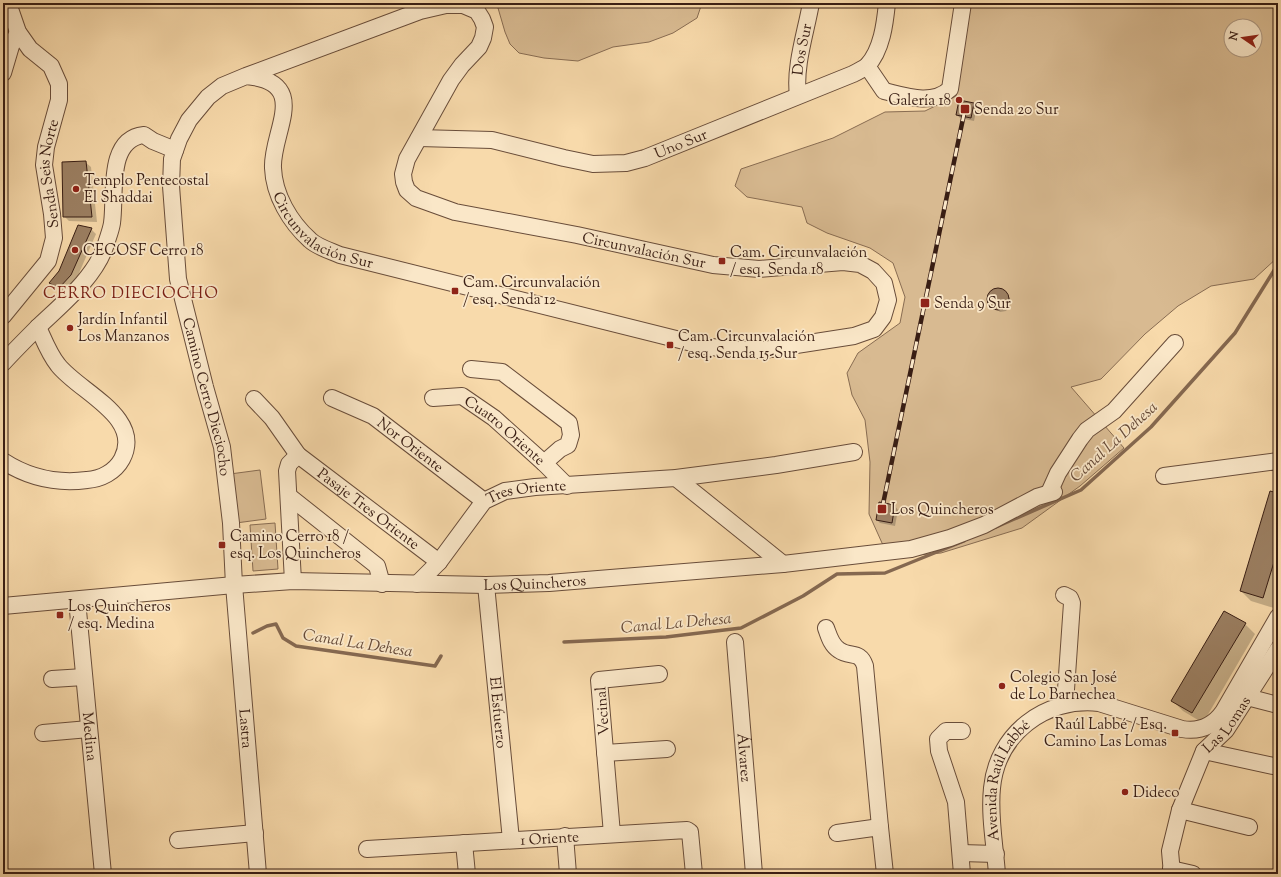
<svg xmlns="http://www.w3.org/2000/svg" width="1281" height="877" font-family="'Sorts Mill Goudy',serif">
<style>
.green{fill:#d8ba91;stroke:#886c52;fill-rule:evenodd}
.shadow{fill:#0003}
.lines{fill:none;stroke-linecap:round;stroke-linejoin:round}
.stream{stroke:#856850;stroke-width:3.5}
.building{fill:#9c8063;stroke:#391e14}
.minor-casing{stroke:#694d3a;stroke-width:18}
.minor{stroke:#fae7c8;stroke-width:16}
.rail-casing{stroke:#391e14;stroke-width:4.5}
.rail{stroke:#fae7c8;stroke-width:3;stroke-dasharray:9;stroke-linecap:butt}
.poi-dot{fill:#8f2418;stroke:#fae7c8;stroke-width:1.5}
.labels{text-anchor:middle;stroke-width:3.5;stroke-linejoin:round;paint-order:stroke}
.street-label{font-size:15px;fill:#391e14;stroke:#fae7c8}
.poi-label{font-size:15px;fill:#391e14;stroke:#fae7c8;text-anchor:start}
.neighbourhood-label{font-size:16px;letter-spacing:1px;fill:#7a1f14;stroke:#fae7c8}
.water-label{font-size:16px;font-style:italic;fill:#654937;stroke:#fae7c8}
</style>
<rect width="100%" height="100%" fill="#f8daab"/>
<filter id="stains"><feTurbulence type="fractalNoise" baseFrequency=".005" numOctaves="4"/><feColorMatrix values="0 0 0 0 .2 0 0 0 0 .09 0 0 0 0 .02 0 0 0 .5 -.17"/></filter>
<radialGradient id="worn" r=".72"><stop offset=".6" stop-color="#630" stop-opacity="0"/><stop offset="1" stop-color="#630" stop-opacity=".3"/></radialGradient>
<path class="green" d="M491,3H702L697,18L673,33L649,42L613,47L578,61L544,58L519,53L510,44L505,32L498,8Z
M968,3H1278V257L1254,279L1211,286L1178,306L1145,334L1101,379L1071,387L1124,448L1080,486L1022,528L941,553L893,557L882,543L869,514L870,462L865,420L852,395L847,373L858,353L900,323L905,297L893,263L870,248L827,233L807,223L802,207L747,197L735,186L741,169L833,138L885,112L925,111L956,96ZM1231,26H1255V50H1231Z
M260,470L266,519L236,523L230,474Z
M275,523L278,569L253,571L250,525Z"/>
<path class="shadow" d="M973,103L977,107L974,121L960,118L957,115Z
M85,162L91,167L97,222L69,221L64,216Z
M91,229L96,234L76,280L64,293L51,282Z
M1002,290L1010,298L1011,304L1006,311L1000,312L989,302V296L992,291Z
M1278,494V593L1274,608L1251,601L1241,591Z
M880,503L895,506L898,510L895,526L880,523L877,520Z
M1245,624L1255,634L1203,723L1183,711L1172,700Z"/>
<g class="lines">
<path class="stream" d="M996,527L1081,490L1151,427L1235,333L1278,264
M253,633L267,626L276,624L283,638L296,646L435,666L441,656
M564,642L666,637L741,628L803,596L837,574L885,573L964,541"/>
</g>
<path class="building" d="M959,100L974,103L971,118L956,115Z
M86,161L92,217H63L62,162Z
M78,225L92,228L71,275L59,288L49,283L59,271Z
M987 299a11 11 0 1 1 22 0a11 11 0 1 1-22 0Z
M1270,491L1278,493V549L1263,598L1240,591Z
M879,502L895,505L892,523L876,520Z
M1224,611L1246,623L1192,713L1171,701Z"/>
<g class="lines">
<defs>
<g id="minor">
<path d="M867,66L884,91C905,96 932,106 950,89L963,3"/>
<path d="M3,73L11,46L18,32"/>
<path id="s1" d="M246,76C312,82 271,132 273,168C274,195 290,222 310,240C317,247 331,251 340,255L704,346L735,350H764L854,336L874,329L883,317L888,300L884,283L873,271L860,264L843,262L759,269L713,265L577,235L455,212L416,198L407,190L404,182L403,174L407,159L451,80L462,65L479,47L483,38L485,27L482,19L477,11L463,5H446L420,11L246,76L222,86L208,97L189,120L179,139L172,159L171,186L178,279L205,387L222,447L231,523L234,585L258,874"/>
<path id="s2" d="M798,95C794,67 806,32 811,3"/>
<path id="s3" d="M419,138L492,140L564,158L593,164L626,163L645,158L853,74C857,72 863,69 867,66C882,50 885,23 887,3"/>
<path id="s4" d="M3,316L48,261L54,238L52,214L44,165L46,147L59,100V84L51,66L30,49L18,32L8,3"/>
<path d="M3,363C14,351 26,339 37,328C61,305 96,277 106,244C108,237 111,230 112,223C116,196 106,139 144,135L153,141L175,150"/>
<path d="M471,369L502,372L569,423L571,435L568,445L560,449L544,463"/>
<path id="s5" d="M332,398L373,416L484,501"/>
<path id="s6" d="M433,398L462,396L494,418L544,463L567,486"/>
<path id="s7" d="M254,399L272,418L298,455L439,562"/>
<path d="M3,461C29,478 56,484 87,480C101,479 115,472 122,459C144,417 79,392 58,365C49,354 44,340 38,327"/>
<path d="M1164,476L1278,461"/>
<path d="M676,478L783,564"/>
<path d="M1049,493L1058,473L1080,439L1087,430L1114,411L1175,343"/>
<path d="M290,497L377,566L382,584"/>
<path d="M293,581L287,471L289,464L298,455"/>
<path id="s8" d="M417,584L439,562L484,501L505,491L535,487L676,478L776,465L854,452"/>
<path id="s9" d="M486,585L511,840"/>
<path d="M1064,595L1070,598L1072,603L1065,704"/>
<path id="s10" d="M77,600L103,874"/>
<path id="s11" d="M3,606L234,585L293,581L486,585L549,583L783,564L911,549L950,538L984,525L1037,497L1054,492"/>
<path d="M826,628C829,636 831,645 839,650C850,658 860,650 865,666L880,827"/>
<path id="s12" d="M735,642L754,874"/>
<path d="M52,679L84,677"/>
<path d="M1247,697L1278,705"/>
<path d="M962,731H946L938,739L939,751L956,802L962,874"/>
<path d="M43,733L89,729"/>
<path d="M1204,751L1278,767"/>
<path d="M605,753L667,749"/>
<path d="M1180,810L1249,827"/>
<path d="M837,833L880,827L885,874"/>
<path d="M612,834L599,680L659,674"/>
<path d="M565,836L568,874"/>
<path d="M178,840L255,833"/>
<path d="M464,843L467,874"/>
<path id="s13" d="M367,849L687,830L690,832L694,874"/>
<path d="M961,853L996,854"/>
<path d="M1171,869L1193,874"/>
<path id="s14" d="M997,874C995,846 989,816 992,788C997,734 1045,697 1099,703L1182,729C1199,732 1213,726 1223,712L1278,617"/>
<path id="s15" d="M1172,874L1170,851L1180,810L1204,751L1226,730L1278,649"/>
</g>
</defs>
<use href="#minor" class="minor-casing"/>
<use href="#minor" class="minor"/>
<defs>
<path id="rail" d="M882,509L965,109"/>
</defs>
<use href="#rail" class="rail-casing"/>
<use href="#rail" class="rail"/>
</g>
<g class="poi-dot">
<circle cx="959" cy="100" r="4"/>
<rect x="960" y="104" width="10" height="10" rx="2"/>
<circle cx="76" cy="189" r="4"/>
<circle cx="75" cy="250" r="4"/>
<rect x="718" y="257" width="8" height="8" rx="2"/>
<rect x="451" y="287" width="8" height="8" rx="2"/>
<rect x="920" y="298" width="10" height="10" rx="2"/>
<circle cx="70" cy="328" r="4"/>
<rect x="666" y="341" width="8" height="8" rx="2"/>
<rect x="877" y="504" width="10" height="10" rx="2"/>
<rect x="218" y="541" width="8" height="8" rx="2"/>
<rect x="56" y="611" width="8" height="8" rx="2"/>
<circle cx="1002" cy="686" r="4"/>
<rect x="1171" y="729" width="8" height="8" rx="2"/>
<circle cx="1125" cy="792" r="4"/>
</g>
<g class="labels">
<g class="street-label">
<text dy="5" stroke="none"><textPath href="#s2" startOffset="46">Dos Sur</textPath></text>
<text dy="5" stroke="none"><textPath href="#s3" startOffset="268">Uno Sur</textPath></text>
<text dy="5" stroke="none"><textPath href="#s4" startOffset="160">Senda Seis Norte</textPath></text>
<text dy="5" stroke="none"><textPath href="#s1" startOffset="205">Circunvalación Sur</textPath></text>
<text transform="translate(644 250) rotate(12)" y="5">Circunvalación Sur</text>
<text dy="5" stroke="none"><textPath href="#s1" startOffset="2135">Camino Cerro Dieciocho</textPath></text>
<text dy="5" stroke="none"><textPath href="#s6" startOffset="84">Cuatro Oriente</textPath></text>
<text dy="5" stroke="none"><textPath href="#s5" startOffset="92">Nor Oriente</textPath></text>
<text dy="5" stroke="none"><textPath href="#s8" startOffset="151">Tres Oriente</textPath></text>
<text dy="5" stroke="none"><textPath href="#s7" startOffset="160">Pasaje Tres Oriente</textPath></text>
<text dy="5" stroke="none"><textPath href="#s11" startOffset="533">Los Quincheros</textPath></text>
<text transform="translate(602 711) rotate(-94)" y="5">Vecinal</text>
<text dy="5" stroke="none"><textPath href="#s9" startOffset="128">El Esfuerzo</textPath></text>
<text dy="5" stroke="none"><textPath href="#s15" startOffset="164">Las Lomas</textPath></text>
<text dy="5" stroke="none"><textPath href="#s1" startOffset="2470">Lastra</textPath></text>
<text dy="5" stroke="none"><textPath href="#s10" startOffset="137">Medina</textPath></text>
<text dy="5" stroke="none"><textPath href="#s12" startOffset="116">Álvarez</textPath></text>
<text dy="5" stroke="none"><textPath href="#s14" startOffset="98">Avenida Raúl Labbé</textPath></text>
<text dy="5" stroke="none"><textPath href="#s13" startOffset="183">1 Oriente</textPath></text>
</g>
<g class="poi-label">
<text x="951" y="105" text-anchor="end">Galería 18</text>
<text x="974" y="114">Senda 20 Sur</text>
<text x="84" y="185">Templo Pentecostal<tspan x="84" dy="17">El Shaddai</tspan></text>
<text x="83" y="255">CECOSF Cerro 18</text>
<text x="730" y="257">Cam. Circunvalación<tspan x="730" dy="17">/ esq. Senda 18</tspan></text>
<text x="463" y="287">Cam. Circunvalación<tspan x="463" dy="17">/ esq. Senda 12</tspan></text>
<text x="934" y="308">Senda 9 Sur</text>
<text x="78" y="324">Jardín Infantil<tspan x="78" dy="17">Los Manzanos</tspan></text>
<text x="678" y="341">Cam. Circunvalación<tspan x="678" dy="17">/ esq. Senda 15-Sur</tspan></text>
<text x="891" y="514">Los Quincheros</text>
<text x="230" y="541">Camino Cerro 18 /<tspan x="230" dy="17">esq. Los Quincheros</tspan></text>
<text x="68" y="611">Los Quincheros<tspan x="68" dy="17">/ esq. Medina</tspan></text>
<text x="1010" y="682">Colegio San José<tspan x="1010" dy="17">de Lo Barnechea</tspan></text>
<text x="1167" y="729" text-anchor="end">Raúl Labbé / Esq.<tspan x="1167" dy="17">Camino Las Lomas</tspan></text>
<text x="1133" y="797">Dideco</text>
</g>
<g class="neighbourhood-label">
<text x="131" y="298">CERRO DIECIOCHO</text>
</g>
<g class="water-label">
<text transform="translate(1113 441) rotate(-42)" y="6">Canal La Dehesa</text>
<text transform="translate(676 622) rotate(-5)" y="6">Canal La Dehesa</text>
<text transform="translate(358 642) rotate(9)" y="6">Canal La Dehesa</text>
</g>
</g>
<rect width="1281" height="877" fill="none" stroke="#f8daab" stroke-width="16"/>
<rect x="4" y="4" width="1273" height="869" fill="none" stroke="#391e14" stroke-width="2"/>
<rect x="8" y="8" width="1265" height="861" fill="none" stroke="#391e14"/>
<g transform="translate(1243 38) rotate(283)"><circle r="19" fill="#fae7c8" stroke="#ad9780"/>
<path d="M0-3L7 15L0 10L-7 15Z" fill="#8f2418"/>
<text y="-6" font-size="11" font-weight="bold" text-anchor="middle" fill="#391e14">N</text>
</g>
<rect width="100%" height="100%" filter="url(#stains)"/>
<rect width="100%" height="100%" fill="url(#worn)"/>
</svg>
